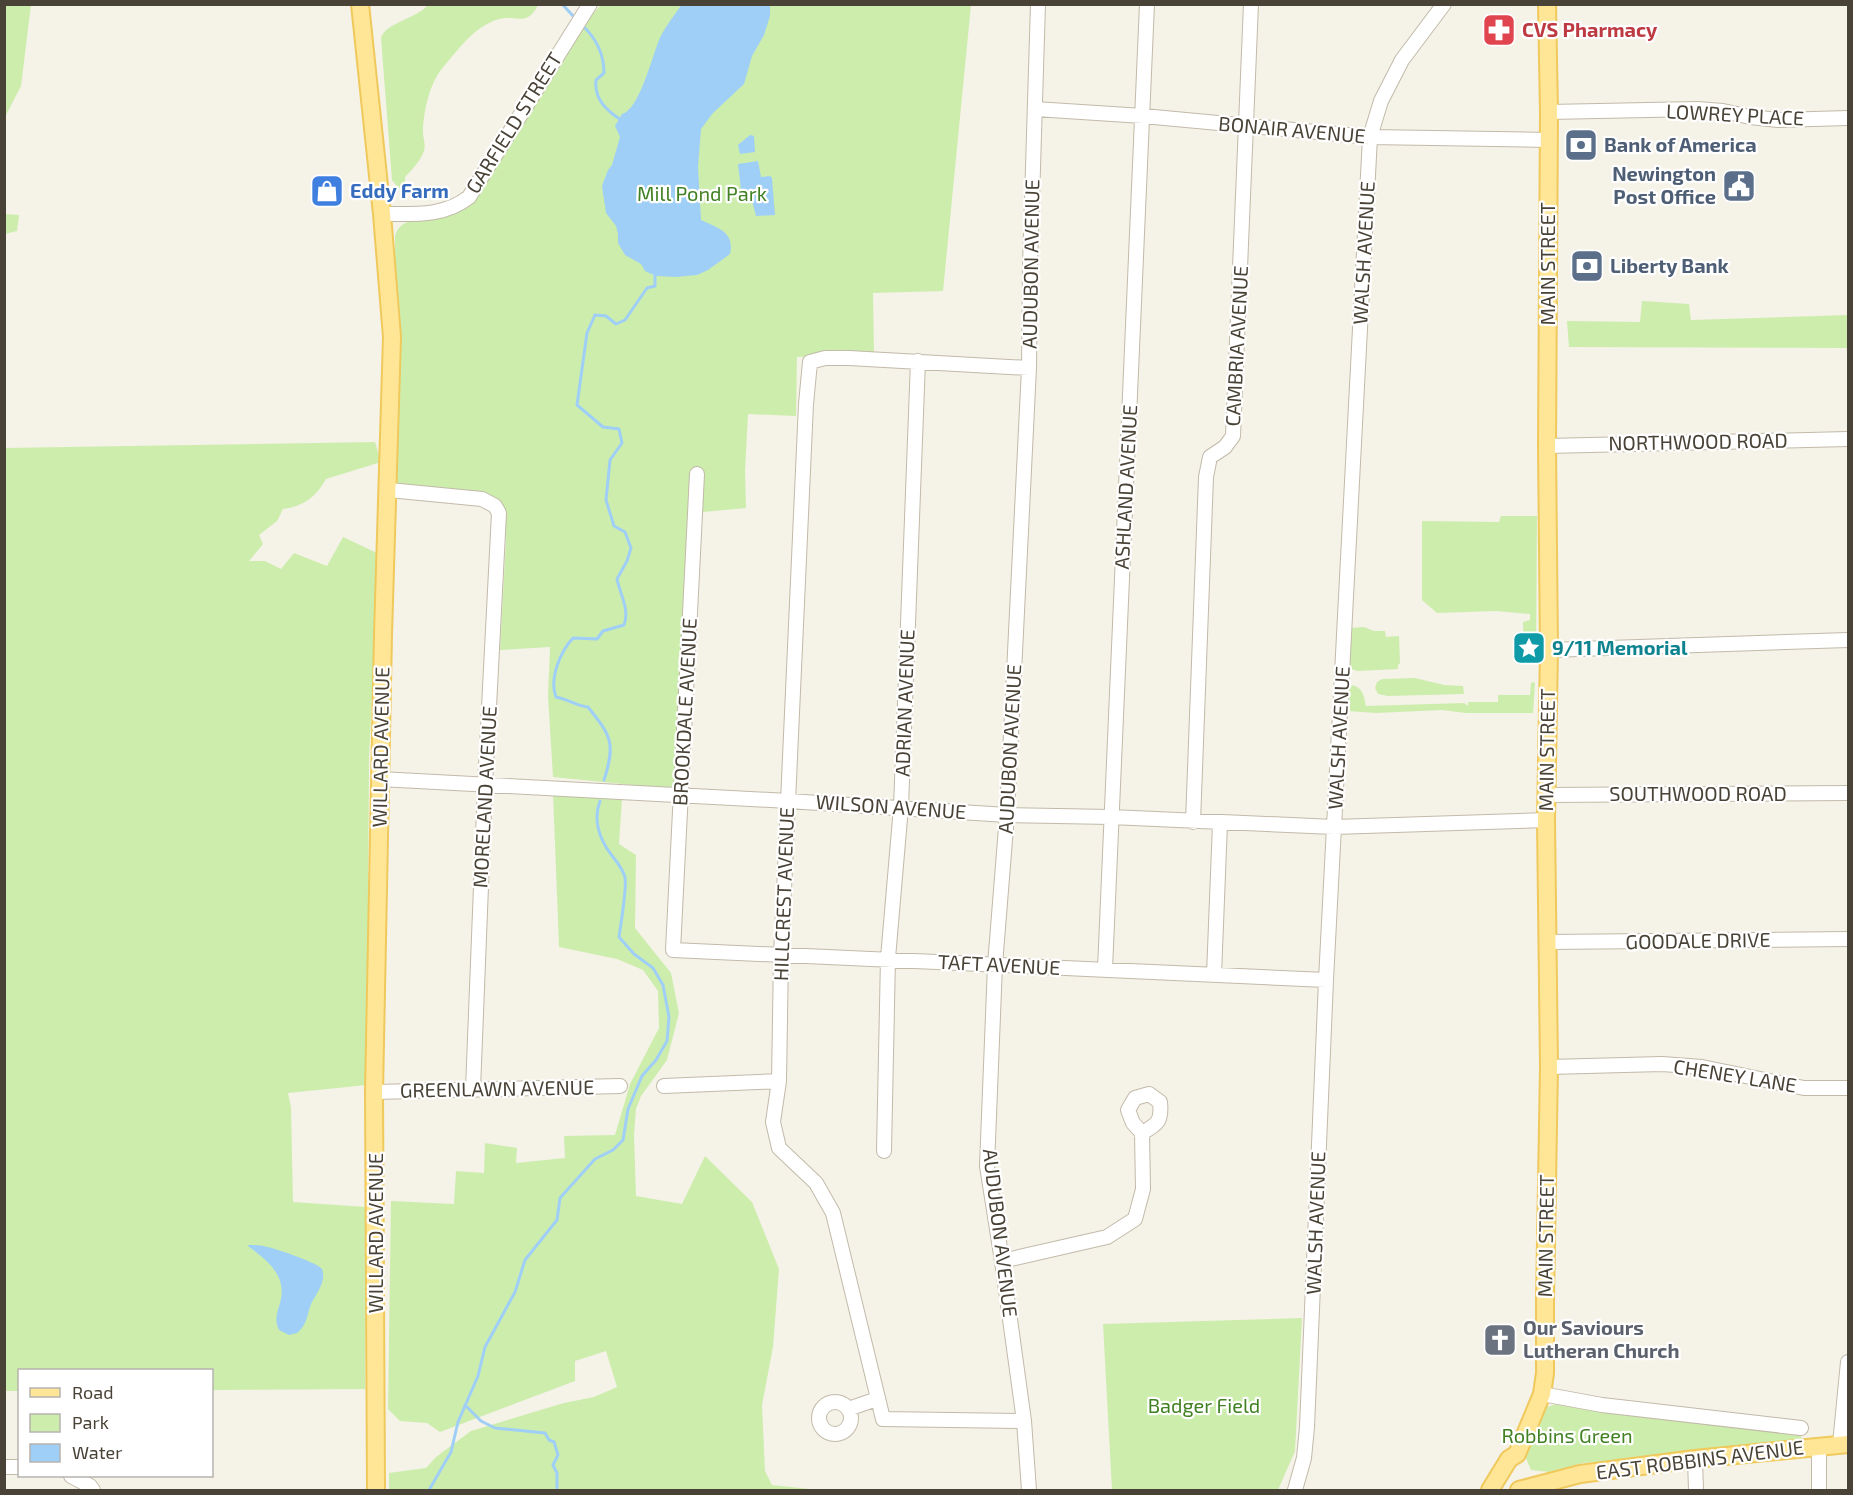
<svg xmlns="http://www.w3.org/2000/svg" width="1853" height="1495" font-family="'Exo 2',sans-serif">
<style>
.green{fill:#cdedad}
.water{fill:#9fcff7}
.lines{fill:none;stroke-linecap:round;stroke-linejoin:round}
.stream{stroke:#9fcff7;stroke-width:3}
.minor-casing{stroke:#c2baa9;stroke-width:16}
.major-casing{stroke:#efc95c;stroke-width:20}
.minor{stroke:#fff;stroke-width:14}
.major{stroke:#ffe697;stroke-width:16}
.labels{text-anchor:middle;stroke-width:4.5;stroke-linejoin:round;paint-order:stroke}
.health-label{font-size:20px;font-weight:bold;fill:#be3a42;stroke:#fff;text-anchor:start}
.street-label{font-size:20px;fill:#494236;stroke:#fff}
.service-label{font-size:20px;font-weight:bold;fill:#4e5e75;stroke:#fff;text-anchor:start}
.shop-label{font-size:20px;font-weight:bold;fill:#366cbe;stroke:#fff;text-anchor:start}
.park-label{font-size:20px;fill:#428123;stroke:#fff}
.culture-label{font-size:20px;font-weight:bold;fill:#0d838f;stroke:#fff;text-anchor:start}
.worship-label{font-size:20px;font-weight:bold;fill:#5b616d;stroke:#fff;text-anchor:start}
</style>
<rect width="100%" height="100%" fill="#f5f2e8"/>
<path class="green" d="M5,4L31,5L21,86L5,117Z
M429,4L538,5C527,27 517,15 499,19C474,26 457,51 441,70C429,85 423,114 423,132C423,139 426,144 424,151C420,161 413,169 405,177V187L399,189L392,180L381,38C386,22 415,20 429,4Z
M601,5H971L943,291L873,293L874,355L797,357L796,416L748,414L745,471L746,508L692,513L678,769L673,789L553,777L548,696L550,647L500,650L506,541L504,508L487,494L396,486L395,236C401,214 428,222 446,217C458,214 469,205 478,196L585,22Z
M5,214L19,215L17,231L5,234Z
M1642,301L1689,304L1691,320L1848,315V348L1569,347L1567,321L1640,322Z
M375,442L381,462L326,479C317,496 303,507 283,509L277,521L259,535L263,544L249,561H265L281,569L294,553L327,566L343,537L379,554L369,758L367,1085L288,1093L291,1107L293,1202L366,1207L365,1389L212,1390V1370H20L19,1391H5L4,448Z
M1501,516H1537L1536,660L1526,661L1524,657L1523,622L1530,620V614L1496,611L1437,613L1422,600V521L1499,522Z
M1364,627L1374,631H1385L1386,637L1399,636L1400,663L1398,665V669L1357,671L1349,668L1350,628Z
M1415,678L1444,685L1463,686L1464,694L1388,696L1378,694L1375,688L1377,682L1382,679Z
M1533,682L1535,683L1533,713H1466L1442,710L1376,713L1347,711L1348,687L1351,685C1363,687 1364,696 1366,706L1464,703L1468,706V702H1498V695H1530L1531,683Z
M553,793L622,799L619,844L636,855L635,928L671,973L679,1013L667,1060L641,1096L636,1109L634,1135L636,1196L682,1204L705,1156L752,1202L779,1269L773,1347L762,1405L765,1471L772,1485L819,1490H389V1473L426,1468L436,1457L471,1431L564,1403L594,1397L617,1387L606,1351L575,1361V1381L440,1432L427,1423L400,1421L388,1409L391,1201L454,1204L456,1171L484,1173L485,1143L517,1148L516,1163L565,1158L564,1136L615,1135L630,1084L659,1028L658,991L643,970L617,959L559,947Z
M1302,1318L1295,1451L1278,1490H1112L1103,1324Z
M1556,1404L1800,1435L1804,1441L1651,1458L1583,1463L1549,1472L1531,1470L1525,1456L1547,1407Z"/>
<path class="water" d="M682,4L770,5V16L764,35L752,56L744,84L713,113L701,129L698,167L701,220C718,228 735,232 730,254L708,270L697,275L676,277L656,276L645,271L641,264L625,255L618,243V234L616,226L606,213L602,186L608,170L612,165L620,137L615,126L622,114C639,110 652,57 659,40C664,28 674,16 682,4Z
M750,135L754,136L755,152L740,154L738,145Z
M758,161L761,177L770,176L772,178L775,215L756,216L752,201H744L742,199L738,164Z
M248,1245C254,1245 261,1245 267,1247C275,1248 320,1264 322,1269C327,1281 316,1294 311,1304C307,1315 307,1325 297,1333L289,1335L279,1330C274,1320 277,1313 280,1303C288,1276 267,1260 248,1246Z"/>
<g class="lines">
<path class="stream" d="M562,4L575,18
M582,25C596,38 604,54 604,73L596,80C594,99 606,110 621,120
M604,780C616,743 611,736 588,707C576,706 568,699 556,697C549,679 560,652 573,638L597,639L603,631L624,625C630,610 620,594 617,579L627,561L631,548L625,532L614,526L606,500L610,460L622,443L619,429L603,427L577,405L587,333L595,315L606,316L616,324L625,320L647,288L655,286V274
M465,1405L481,1421L495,1428L545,1433L549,1440L554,1442L558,1455L553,1465L557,1473V1490
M429,1490L451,1452L458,1422L478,1376L485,1347L515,1292L525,1260L557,1220L560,1198L595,1159L613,1150L623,1140L628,1109L642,1076L656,1060L667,1041L669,1017L663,985L653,968L634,954L619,937C621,923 627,888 625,877C622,867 616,861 610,853C599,838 593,819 600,801"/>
<defs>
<path id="minor" d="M1035,109L1143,116L1370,137L1549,140
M1549,112L1697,109L1723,111L1750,117L1778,120L1848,118
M382,214C413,214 444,217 469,197L590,4
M1547,446L1848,439
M697,474L673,950L1326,980
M389,490L482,499L495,506L499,513L485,785L473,1089
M1549,650L1848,640
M380,779L788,801L1007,815L1111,817L1334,827L1546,820
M1547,795L1848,793
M1193,822L1206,477L1210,457L1225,447L1233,436L1251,4
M1548,942L1848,939
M1105,969L1147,4
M1214,975L1220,823
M1549,1067L1662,1064L1702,1067L1804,1088H1848
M664,1086L779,1081
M374,1092L620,1086
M884,1151L888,958L901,807L918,361
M1002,1261L1107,1237L1135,1219L1143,1189L1142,1133L1133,1123L1128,1110L1135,1098L1149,1094L1160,1102C1162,1121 1158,1124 1142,1133
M1542,1394L1602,1405L1801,1428
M819 1418a16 16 0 1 1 32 0a16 16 0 1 1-32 0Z
M848,1409L877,1399
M1024,1421L883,1419L833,1213L816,1183L779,1148L773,1122L779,1081L781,956L806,404L810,362L825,358H849L1029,368
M1840,1444L1848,1362
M1695,1459L1696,1490
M4,1467H20
M71,1476L90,1486L93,1490
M1029,1490L1024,1421L1002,1261L987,1166L995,965L1007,815L1029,368L1030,265L1038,4
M1295,1490L1304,1458L1307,1427L1326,980L1370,137L1381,101L1402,60L1444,4
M1819,1490V1446"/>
<path id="major" d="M360,4L382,214L392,337L383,634L374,1092L376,1490
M1517,1454L1542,1394L1545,1373V1300L1549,1067L1546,820L1549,650L1547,446L1549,112L1547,4
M1490,1490L1509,1459L1517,1454
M1519,1490L1580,1474L1695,1459L1848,1444"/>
</defs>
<use href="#minor" class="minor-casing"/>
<use href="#major" class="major-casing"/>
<use href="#minor" class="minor"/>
<use href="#major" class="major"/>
</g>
<defs>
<symbol id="pharmacy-square" viewBox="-11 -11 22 22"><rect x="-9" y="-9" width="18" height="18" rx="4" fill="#e0444e" stroke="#fff"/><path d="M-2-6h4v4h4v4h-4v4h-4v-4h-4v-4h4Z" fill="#fff"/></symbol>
<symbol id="bank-square" viewBox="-11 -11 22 22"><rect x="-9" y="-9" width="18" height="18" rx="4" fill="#5c6f8a" stroke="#fff"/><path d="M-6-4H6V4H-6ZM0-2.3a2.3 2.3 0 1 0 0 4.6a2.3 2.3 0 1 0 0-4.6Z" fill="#fff"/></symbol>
<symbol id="civic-square" viewBox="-11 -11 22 22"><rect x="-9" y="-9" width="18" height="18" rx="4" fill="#5c6f8a" stroke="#fff"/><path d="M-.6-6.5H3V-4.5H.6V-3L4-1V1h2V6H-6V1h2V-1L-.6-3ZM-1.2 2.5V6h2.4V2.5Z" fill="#fff"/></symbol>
<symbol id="shop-square" viewBox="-11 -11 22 22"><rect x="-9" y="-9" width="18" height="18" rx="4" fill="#3f7fe0" stroke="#fff"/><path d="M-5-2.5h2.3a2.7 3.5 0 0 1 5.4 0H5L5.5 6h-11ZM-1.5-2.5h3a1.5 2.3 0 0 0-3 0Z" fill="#fff"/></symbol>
<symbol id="sight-square" viewBox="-11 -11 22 22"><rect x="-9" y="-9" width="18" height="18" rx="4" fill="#0f9aa8" stroke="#fff"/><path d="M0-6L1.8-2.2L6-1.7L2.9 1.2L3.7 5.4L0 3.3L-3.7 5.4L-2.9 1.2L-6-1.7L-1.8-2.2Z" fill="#fff"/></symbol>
<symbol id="church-square" viewBox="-11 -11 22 22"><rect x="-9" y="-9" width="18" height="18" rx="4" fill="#6b7280" stroke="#fff"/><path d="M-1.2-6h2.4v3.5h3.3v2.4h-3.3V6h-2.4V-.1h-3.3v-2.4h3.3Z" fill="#fff"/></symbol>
</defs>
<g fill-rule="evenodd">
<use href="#pharmacy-square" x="1480" y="11" width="38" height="38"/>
<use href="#bank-square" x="1562" y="126" width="38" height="38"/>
<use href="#civic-square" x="1720" y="167" width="38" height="38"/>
<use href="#shop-square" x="308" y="172" width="38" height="38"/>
<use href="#bank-square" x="1568" y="247" width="38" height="38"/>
<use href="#sight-square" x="1510" y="629" width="38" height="38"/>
<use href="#church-square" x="1481" y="1321" width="38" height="38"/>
</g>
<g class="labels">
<g class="health-label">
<text x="1522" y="37">CVS Pharmacy</text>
</g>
<g class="street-label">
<text transform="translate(1735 115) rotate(3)" y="7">LOWREY PLACE</text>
<text transform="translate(514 123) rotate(-58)" y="7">GARFIELD STREET</text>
<text transform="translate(1292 130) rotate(5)" y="7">BONAIR AVENUE</text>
<text transform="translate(1364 253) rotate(-87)" y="7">WALSH AVENUE</text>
<text transform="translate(1031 264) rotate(-89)" y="7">AUDUBON AVENUE</text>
<text transform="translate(1548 264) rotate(-90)" y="7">MAIN STREET</text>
<text transform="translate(1237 346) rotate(-87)" y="7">CAMBRIA AVENUE</text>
<text transform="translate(1698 442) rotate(-1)" y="7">NORTHWOOD ROAD</text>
<text transform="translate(1126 487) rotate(-87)" y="7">ASHLAND AVENUE</text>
<text transform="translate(905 703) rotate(-88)" y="7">ADRIAN AVENUE</text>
<text transform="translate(685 712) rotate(-87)" y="7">BROOKDALE AVENUE</text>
<text transform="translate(1339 738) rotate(-87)" y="7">WALSH AVENUE</text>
<text transform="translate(381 747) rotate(-89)" y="7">WILLARD AVENUE</text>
<text transform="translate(1010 749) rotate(-87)" y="7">AUDUBON AVENUE</text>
<text transform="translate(1547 750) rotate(-89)" y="7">MAIN STREET</text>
<text x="1698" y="801">SOUTHWOOD ROAD</text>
<text transform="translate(485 797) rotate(-87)" y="7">MORELAND AVENUE</text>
<text transform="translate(891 807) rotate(4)" y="7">WILSON AVENUE</text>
<text transform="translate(784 894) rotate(-88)" y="7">HILLCREST AVENUE</text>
<text transform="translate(1698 941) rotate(-1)" y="7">GOODALE DRIVE</text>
<text transform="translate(999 965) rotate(3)" y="7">TAFT AVENUE</text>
<text transform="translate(1735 1076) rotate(9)" y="7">CHENEY LANE</text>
<text transform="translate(497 1089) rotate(-1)" y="7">GREENLAWN AVENUE</text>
<text transform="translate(1316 1223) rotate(-88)" y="7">WALSH AVENUE</text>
<text transform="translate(376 1233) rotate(-90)" y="7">WILLARD AVENUE</text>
<text transform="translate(1000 1233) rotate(83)" y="7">AUDUBON AVENUE</text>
<text transform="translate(1546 1236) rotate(-89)" y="7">MAIN STREET</text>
<text transform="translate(1700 1460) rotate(-7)" y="7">EAST ROBBINS AVENUE</text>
</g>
<g class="service-label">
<text x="1604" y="152">Bank of America</text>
<text x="1716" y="181" text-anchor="end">Newington<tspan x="1716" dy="23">Post Office</tspan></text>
<text x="1610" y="273">Liberty Bank</text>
</g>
<g class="shop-label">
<text x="350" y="198">Eddy Farm</text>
</g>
<g class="park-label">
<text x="702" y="201">Mill Pond Park</text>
<text x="1204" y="1413">Badger Field</text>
<text x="1567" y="1443">Robbins Green</text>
</g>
<g class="culture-label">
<text x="1552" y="655">9/11 Memorial</text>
</g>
<g class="worship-label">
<text x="1523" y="1335">Our Saviours<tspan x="1523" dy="23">Lutheran Church</tspan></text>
</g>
</g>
<rect width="1853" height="1495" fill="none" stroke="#494236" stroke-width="12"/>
<rect x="18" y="1369" width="195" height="108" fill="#ffffff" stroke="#b6b3af" stroke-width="1.5"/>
<rect x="30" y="1388" width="30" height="9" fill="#ffe697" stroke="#b6b3af" stroke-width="1.5"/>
<text x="72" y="1399" font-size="18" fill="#494236">Road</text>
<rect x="30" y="1414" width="30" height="18" fill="#cdedad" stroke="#b6b3af" stroke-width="1.5"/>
<text x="72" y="1429" font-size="18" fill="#494236">Park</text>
<rect x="30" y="1444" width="30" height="18" fill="#9fcff7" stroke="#b6b3af" stroke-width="1.5"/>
<text x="72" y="1459" font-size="18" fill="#494236">Water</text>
</svg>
